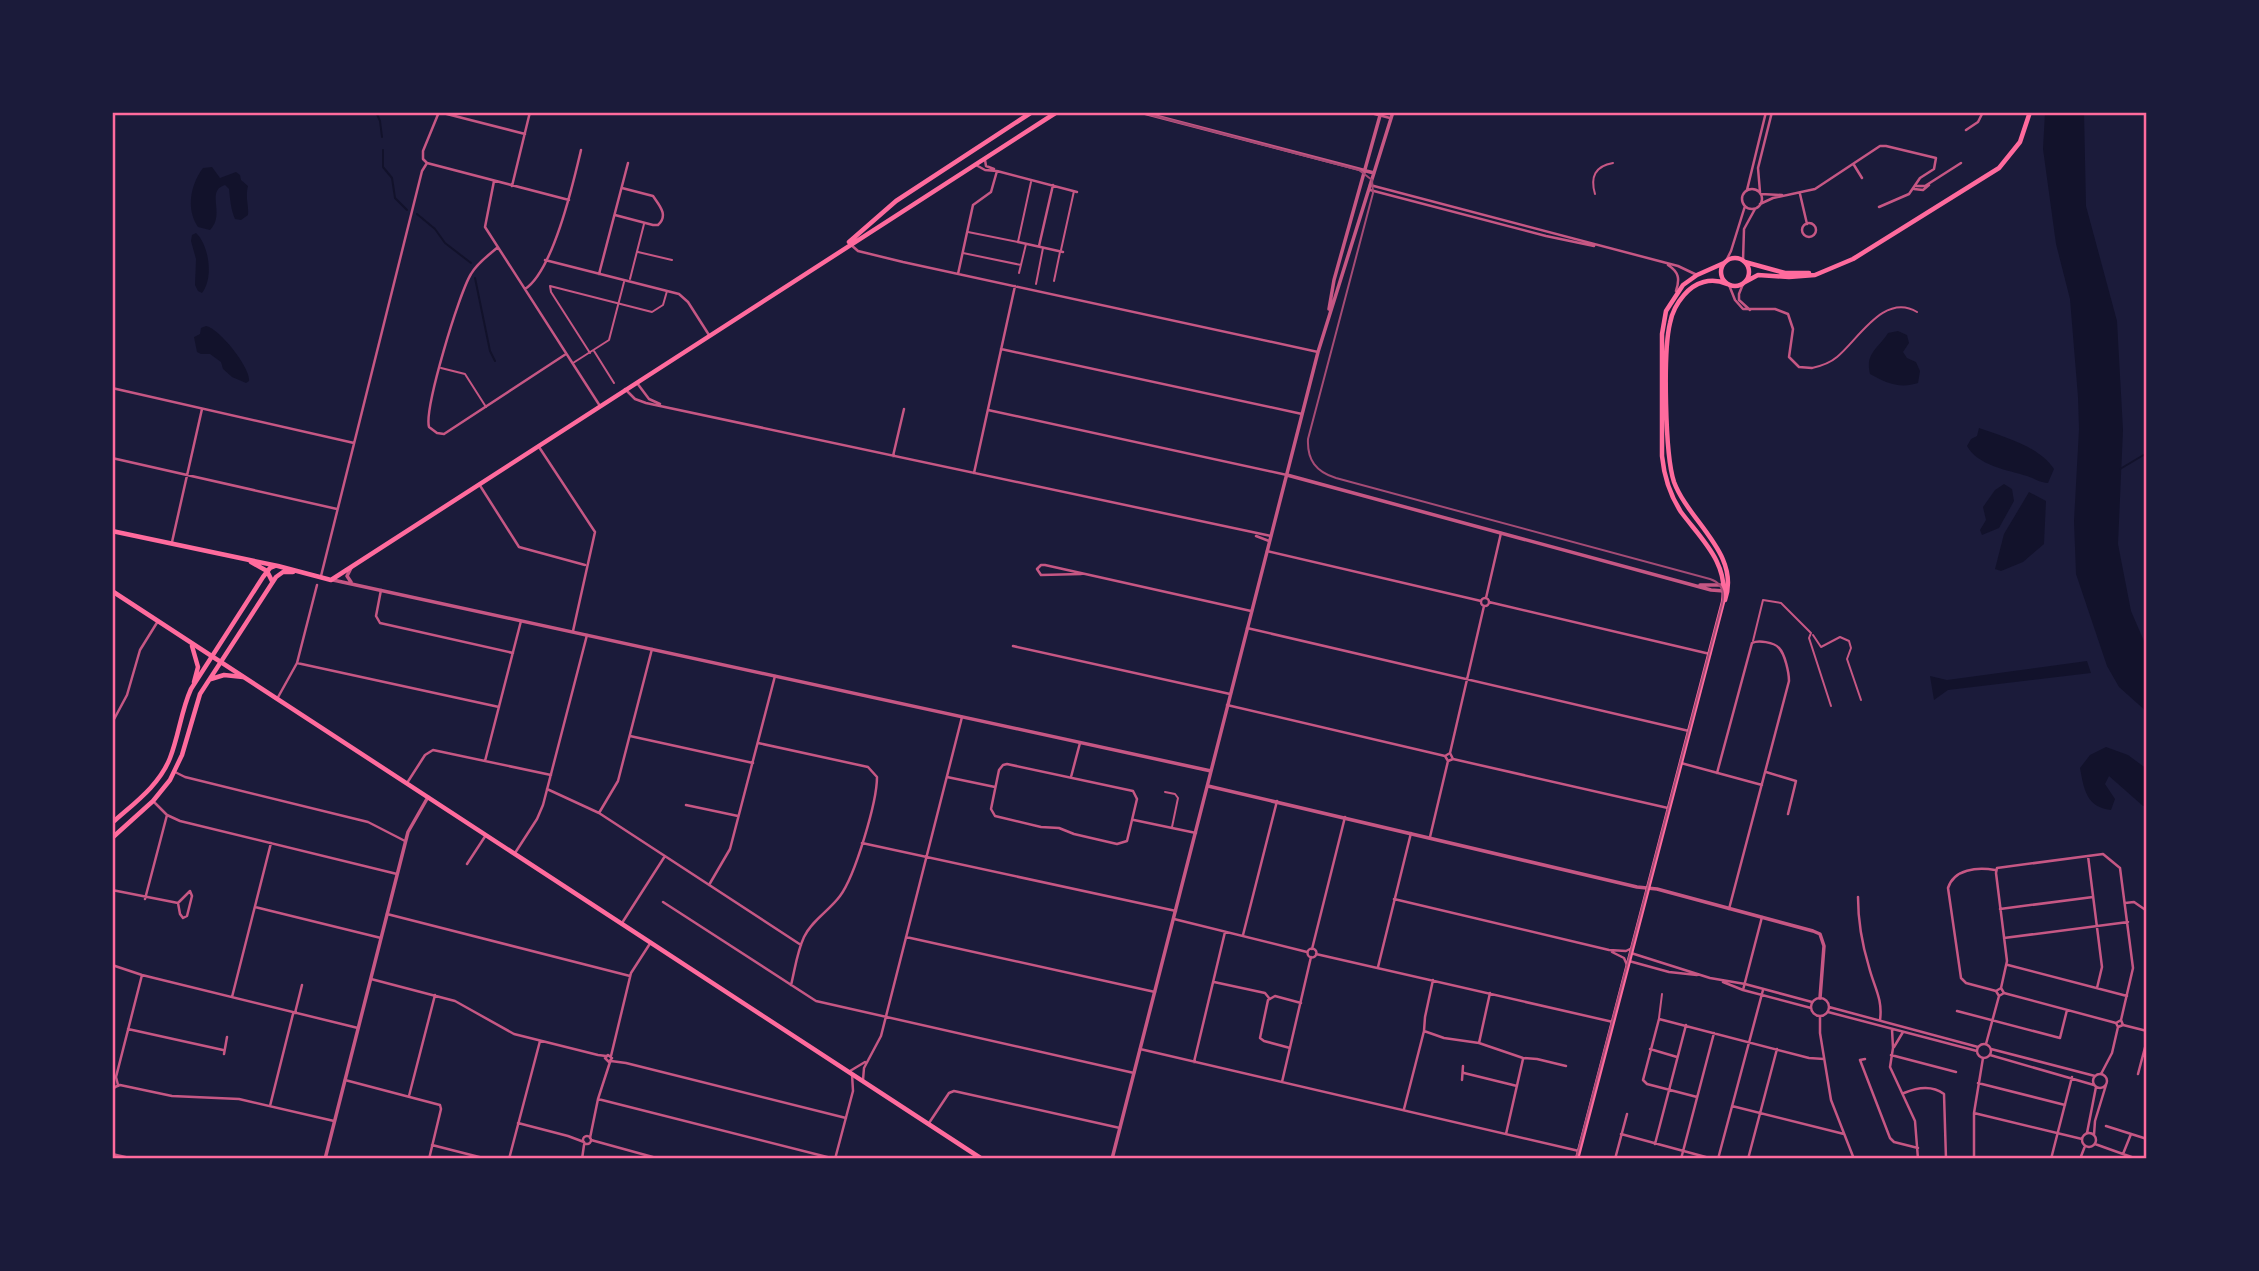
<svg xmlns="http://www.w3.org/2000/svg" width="2259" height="1271" font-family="Helvetica,sans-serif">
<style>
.water{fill:#12122b}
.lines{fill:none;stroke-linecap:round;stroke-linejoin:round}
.stream{stroke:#12122b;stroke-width:2}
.service{stroke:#c65784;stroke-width:2}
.pedestrian{stroke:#c65784;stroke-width:2}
.minor{stroke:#c65784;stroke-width:2.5}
.tertiary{stroke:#c65784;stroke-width:3.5}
.primary{stroke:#ff6b9d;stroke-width:4.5}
.trunk{stroke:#ff6b9d;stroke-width:4.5}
.tram{stroke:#a44b75;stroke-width:2}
.neatline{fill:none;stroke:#ff6b9d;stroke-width:2.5}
</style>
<rect width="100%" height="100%" fill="#1b1b3a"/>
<path class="water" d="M2045,112H2084L2086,206L2117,321L2123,430L2118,544L2131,611L2147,648V712L2119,687L2107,666L2076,574L2074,521L2079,429L2078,397L2070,299L2056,244L2043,149Z
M212,167L220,178L236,172L240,175L241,180L248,186C245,199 249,204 248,215L241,220L235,219C231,210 230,199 229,189L225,185C205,191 226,214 210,230L198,227C186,210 190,185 203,168Z
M196,233C209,245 214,278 202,293L198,291L195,285L196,259L191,241L192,235Z
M206,326C219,328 251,368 249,381L246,383L232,377L223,369L221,362L210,354H201L197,352L194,337L200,334L201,328Z
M1898,331L1907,335L1909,343L1903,352L1907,358L1916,362L1920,371L1918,383C1900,389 1886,383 1870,374C1865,353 1878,349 1888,333Z
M1979,428C2004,437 2039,446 2054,469L2048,483C2039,482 2036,479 2027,476C2008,470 1978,466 1967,446L1971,439L1977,436Z
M2004,484L2012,489L2014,501L1999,528L1982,535L1980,530L1986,520L1983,507L1995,490Z
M2029,492L2046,501L2044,544L2023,562L2001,571L1995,569L2004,534Z
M2087,661L2091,673L1948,690L1934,700L1930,676L1947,680Z
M2106,747L2128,755L2147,769V806H2143L2109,776L2105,784L2115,799L2111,810C2086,807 2084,789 2080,768L2090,755Z"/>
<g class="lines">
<path class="stream" d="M376,112L380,121L382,137
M383,150V167L392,178L395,198L407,210
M417,214L435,229L445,243L471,263
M475,278L490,351L495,361
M2120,469L2147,453"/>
<path class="service" d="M968,232L1018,242L1031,182
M1061,250L1074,191
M638,252L672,260
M963,253L1021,265
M1019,273L1026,244
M630,279L644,224
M1054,281L1060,252
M1036,284L1043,248
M594,351L614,383
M590,353L551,292L550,286L652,312L663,305L667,291
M573,363L609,340L624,282
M441,368L465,374L486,407
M1812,368C1821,366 1830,363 1837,357C1858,340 1884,292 1917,312
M1813,635L1821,647L1840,637L1849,641L1851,648L1847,659L1861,700
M1753,641L1763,600L1781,603L1811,633L1809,638L1831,706
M1165,792L1175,794L1178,798L1172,827
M1659,1018L1662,994"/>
<path class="pedestrian" d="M1595,194C1590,177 1595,166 1613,163"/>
<path class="minor" d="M439,112L525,134
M1367,112L1390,118
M1966,130L1978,122L1983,112
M985,160L986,166L994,169
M427,163L569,200
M427,163L423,159V151L439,112
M976,165L985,170L997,171L1077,192
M1854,165L1862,178
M494,181L485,227L600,406
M1370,185L1678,266L1697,275
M512,186L530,112
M1916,186H1925L1961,163
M1914,189L1923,190L1929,185
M1742 199a10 10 0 1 1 20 0a10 10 0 1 1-20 0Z
M1370,190L1546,236L1594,246
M1747,190L1766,112
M1760,192L1758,168L1772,112
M1761,194L1782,195
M1800,194L1807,224
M1760,204L1773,198L1815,189L1880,146H1886L1936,158L1934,169L1920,178L1909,194L1879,207
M615,215L653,225H658C669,215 659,205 653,196L622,188
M1802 230a7 7 0 1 1 14 0a7 7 0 1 1-14 0Z
M1018,242L1063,252
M850,244L858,251L903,262L1318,352
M1039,246L1053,185
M498,247C489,255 477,263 471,274C459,293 424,409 429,427L437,433L444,434L566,354
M545,260L679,294L688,302L709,335
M1726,261L1731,251L1745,206
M1743,261L1744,229L1755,209
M1668,265C1679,272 1680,279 1676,291
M599,274L628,163
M958,274L973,205L991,192L997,171
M1743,284L1739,294V300L1750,310
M1729,285L1735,300L1743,309H1775L1788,314L1793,329L1789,357L1799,367L1812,368
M525,289C553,271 573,184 581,150
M1001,349L1302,414
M637,383L649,399L660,404
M112,388L354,443
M625,389L635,399L646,403L1271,536
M988,410L1287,475
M539,447L595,532L573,631
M893,456L904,409
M112,458L337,509
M974,473L1015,286
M479,484L519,547L585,565
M1256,536L1269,541
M172,542L202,409
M1267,551L1481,601
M1081,574L1041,575L1037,569L1041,565H1045L1251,611
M321,576L422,171L427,163
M381,590L376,616L380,623L513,653
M1481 602a4 4 0 1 1 8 0a4 4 0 1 1-8 0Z
M1486,598L1501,533
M1489,602L1710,654
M1247,628L1689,731
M1013,646L1230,694
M297,663L499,707
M277,699L297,663L317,585
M1227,705L1445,756
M112,723L127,695L140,650L158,621
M630,736L753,763
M758,743L868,767L877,777C877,802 855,876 840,896C829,911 812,920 804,937C797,952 795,969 791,985
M1450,753L1484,606
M1453,759L1668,808
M485,761L521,621
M1681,763L1762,785
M1007,764L1133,791L1137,799L1127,841L1117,844L1074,834L1059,828L1041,827L995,816L991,809L999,770L1003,765Z
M175,772L185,777L368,822L405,841
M1766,772L1796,781L1788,814
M1717,773L1752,643C1758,640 1774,642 1779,648C1785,654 1789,673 1789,681L1729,909
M947,777L995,787
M1071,777L1080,743
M407,783L425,755L433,750L551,775
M547,789L599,813L801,945
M153,801L167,815L180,821L397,874
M686,805L738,816
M599,813L618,781L652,649
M1134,820L1196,833
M1430,837L1448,761L1445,756L1450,753L1453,759L1448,761
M862,843L1176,911
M515,853L537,819L543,805L587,635
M2088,856L2102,967L2097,988
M467,864L486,835
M1995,870C1977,867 1954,869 1948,888L1961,978L1966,983L1996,991
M709,885L730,849L775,676
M112,890L178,903
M190,891L192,896L187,916L183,918L180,914L178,903Z
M1858,897C1858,921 1862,944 1869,967C1874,987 1883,999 1880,1020
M145,899L167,815
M1394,899L1609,950L1626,951L1632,948
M663,902L816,1001L1134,1073
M2125,903L2134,902L2147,911
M255,907L381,938
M2000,909L2093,897
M387,914L630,976
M1174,919L1307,952
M622,923L665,856
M1243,935L1277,801
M906,937L1155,992
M2004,938L2128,922
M1307.5 953a4.5 4.5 0 1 1 9 0a4.5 4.5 0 1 1-9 0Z
M1312,949L1345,817
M1612,952L1624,958L1627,965
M1631,953L1710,978L1745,984L1812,1002
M1316,954L1613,1022
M1629,961L1669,972L1697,975
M112,965L142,975L358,1028
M2008,965L2127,996
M1378,967L1411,833
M371,979L455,1001L514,1034L598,1055L606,1056
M1433,980L1425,1017L1424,1031L1444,1038L1479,1043L1523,1058L1537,1059L1566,1066
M1214,982L1265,993L1269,998
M1723,982L1743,990L1811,1008
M2001,988L2007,961L1996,873L1997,868L2103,854L2120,868L2133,968L2121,1020
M1743,990L1762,917
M2004,993L2116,1023
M232,997L271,843
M1811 1007a9 9 0 1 1 18 0a9 9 0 1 1-18 0Z
M1829,1007L1978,1047
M1957,1011L2060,1038L2067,1010
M1828,1012L1977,1051
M295,1013L302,985
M1820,1016V1033L1831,1100L1854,1159
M2123,1025L2147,1031
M128,1029L223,1050
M1892,1029L1893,1048L1890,1067L1915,1121L1918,1159
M2147,1040L2143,1055L2147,1056
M1479,1043L1490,993
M1977 1051a7 7 0 1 1 14 0a7 7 0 1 1-14 0Z
M1986,1044L1999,996L1996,991L2001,988L2004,993L1999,996
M1894,1047L1903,1032
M1290,1048L1264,1041L1260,1038L1268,1000L1275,996L1301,1003
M1140,1049L1579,1151
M1650,1049L1677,1057
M1991,1049L2095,1076
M224,1054L227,1037
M608,1055L612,1058L609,1062L605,1058Z
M1891,1055L1956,1072
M1990,1055L2094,1085
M611,1056L631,973L651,942
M1865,1059L1860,1060L1890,1138L1894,1142L1918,1148
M611,1061L626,1063L846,1118
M1194,1062L1225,932
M850,1071L865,1062
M1464,1073L1517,1086
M2093 1081a7 7 0 1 1 14 0a7 7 0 1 1-14 0Z
M2101,1074L2112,1053L2118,1027L2116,1023L2121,1020L2123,1025L2118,1027
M2138,1074L2143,1055
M345,1080L440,1105L441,1109L429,1159
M863,1080L864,1068L881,1036L962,717
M1462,1080L1463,1066
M1282,1082L1311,957
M1978,1083L2065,1105
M118,1085L116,1077L142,975
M112,1091L115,1087L120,1085L172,1096L239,1099L334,1121
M1904,1093C1918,1087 1932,1085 1944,1094L1946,1159
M409,1096L435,995
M1697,1097L1647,1084L1643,1080L1659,1019L1809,1058L1824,1059
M598,1099L835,1159
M270,1106L293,1014
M1732,1106L1844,1134
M1404,1109L1424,1031
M1974,1113L2082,1139
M518,1123L568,1136L584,1142
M929,1123L949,1093L954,1091L1120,1128
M2106,1126L2147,1139
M2082 1140a7 7 0 1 1 14 0a7 7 0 1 1-14 0Z
M2087,1133L2096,1087
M1506,1134L1523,1059
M1621,1134L1713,1159
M2094,1135L2095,1121L2106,1085
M583 1140a4 4 0 1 1 8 0a4 4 0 1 1-8 0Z
M590,1138L598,1099L610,1062
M591,1140L660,1159
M1655,1144L1686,1025
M2095,1144L2137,1159
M432,1145L487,1159
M112,1154L134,1159
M2123,1154L2131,1134
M509,1159L540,1041
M582,1159L584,1145
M835,1159L853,1091L852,1074
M1615,1159L1627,1114
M1681,1159L1714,1033
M1718,1159L1763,990
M1748,1159L1777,1049
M1974,1159V1113L1983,1058
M2051,1159L2072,1077
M2080,1159L2085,1146"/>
<path class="tertiary" d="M1140,112L1374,173
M1329,309L1334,280L1381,112
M1287,475L1711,590L1724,591
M333,580L1211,771
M351,582L347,576L351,568
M1700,585H1723
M1208,786L1637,887L1657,889L1813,931L1820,934L1824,946L1820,998
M325,1159L408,832L428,797
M1112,1159L1318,352L1393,112"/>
<path class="primary" d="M849,242L896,201L1032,112
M1721 272a14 14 0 1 1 28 0a14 14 0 1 1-28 0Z
M1745,262L1785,273H1809
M1745,282L1758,275L1789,277L1815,275L1853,259L1999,168L2020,142L2030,112
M112,531L278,566L331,580L1057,112
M251,562L267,571L272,581
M1725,600C1741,554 1689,522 1674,482C1665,455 1663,352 1670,323C1672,312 1677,303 1684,295C1695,282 1711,277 1727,284
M192,646L198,667L194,682
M211,679L224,675L243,677
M112,823C133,804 159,786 170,758C179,735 181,711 191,689L263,577L270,568L275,566
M112,838L153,801L170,780L182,755L200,694L276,577L283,572H293
M1577,1159L1723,602C1729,563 1702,540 1681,512C1670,495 1664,476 1662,456V334L1666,311L1683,285L1697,275L1724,263"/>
<path class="trunk" d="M112,591L982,1159"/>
<path class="tram" d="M1140,112L1359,170L1372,180L1373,193L1308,439C1307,460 1316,472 1336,478L1710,579C1722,583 1725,592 1722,604L1576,1159"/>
</g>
<rect width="2259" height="1271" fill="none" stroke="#1b1b3a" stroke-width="228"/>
<rect x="114" y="114" width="2031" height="1043" class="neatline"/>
</svg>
